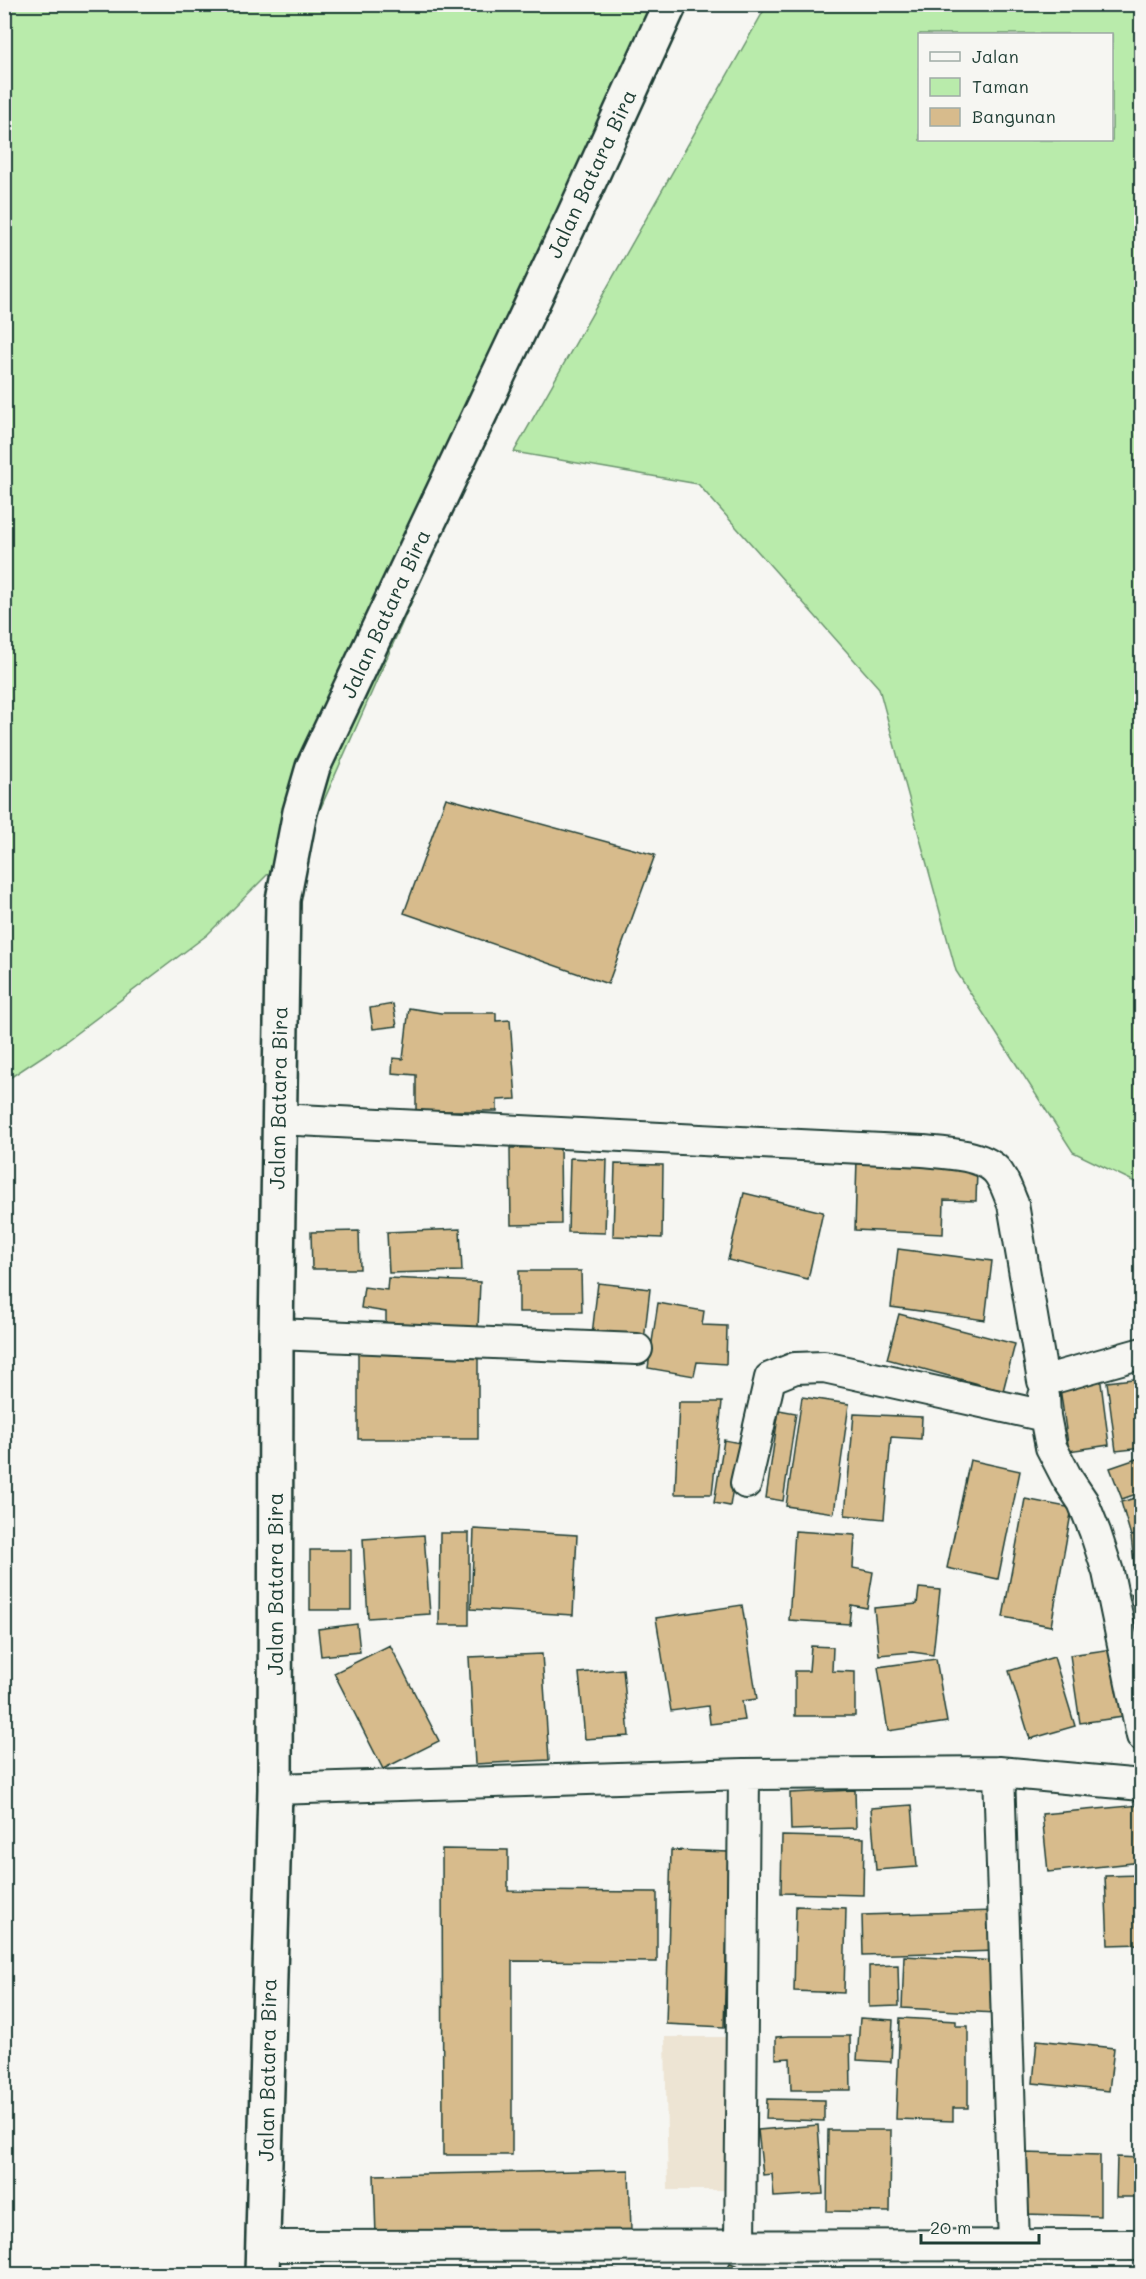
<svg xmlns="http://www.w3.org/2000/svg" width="1146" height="2279" font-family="Mali,sans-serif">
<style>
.built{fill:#ede4d3}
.green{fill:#b9ebab;stroke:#6c9470;stroke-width:1.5;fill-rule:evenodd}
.building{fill:#d7bb8c;stroke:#1f3d34;stroke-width:1.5}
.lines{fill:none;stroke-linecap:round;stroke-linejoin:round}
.street-casing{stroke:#1f3d34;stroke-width:34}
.secondary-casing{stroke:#1f3d34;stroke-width:38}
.street{stroke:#f6f6f2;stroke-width:30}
.secondary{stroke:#f6f6f2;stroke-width:33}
.labels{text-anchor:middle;stroke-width:6;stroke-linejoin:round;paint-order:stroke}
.street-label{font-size:21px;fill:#1f3d34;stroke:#f6f6f2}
</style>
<rect width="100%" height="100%" fill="#f6f6f2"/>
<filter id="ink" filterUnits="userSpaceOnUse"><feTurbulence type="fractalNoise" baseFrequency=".0167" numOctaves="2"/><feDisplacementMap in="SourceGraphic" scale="12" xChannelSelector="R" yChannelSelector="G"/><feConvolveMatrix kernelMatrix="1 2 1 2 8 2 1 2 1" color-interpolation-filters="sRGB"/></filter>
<g filter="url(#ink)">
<path class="built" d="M665,2037H730L732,2190H668Z"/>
<path class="green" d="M5,5H675L310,832L207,935L66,1041L5,1081Z
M767,5H1141V1185L1073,1152L956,971L879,688L698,484L514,452ZM920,34H1112V140H920Z"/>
<path class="building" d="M446,798L655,855L608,984L404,913Z
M393,1004L397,1026L373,1029L370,1008Z
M409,1008L441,1013H496V1021L510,1020L516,1099L497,1100V1111H416V1075L392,1073L393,1058L403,1059Z
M560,1147L561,1224L511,1225L510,1148Z
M570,1158L607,1160L605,1233L568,1232Z
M857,1158L943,1162L944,1169L977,1171L976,1201L944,1200L943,1234L855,1230Z
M615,1164L663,1165L662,1238L613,1236Z
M744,1193L823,1212L808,1279L728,1260Z
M460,1229L462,1271L389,1273L387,1232Z
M359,1231L360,1269H312L311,1232Z
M898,1249L992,1261L985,1320L891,1307Z
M519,1271H581L582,1312H519Z
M388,1278L480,1282L478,1327L386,1324V1312L361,1308L364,1287L387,1290Z
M598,1283L650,1289L643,1349L591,1343Z
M658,1303L704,1311L702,1325L727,1326L726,1364L697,1362L694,1376L648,1368Z
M899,1314L1015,1344L1003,1391L887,1359Z
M358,1345H478V1439H358Z
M1100,1375L1109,1445L1069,1451L1059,1381Z
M1142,1378V1448L1116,1451L1107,1382Z
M802,1397L849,1404L834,1513L786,1506Z
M679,1402H722L712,1494H675Z
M779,1410L796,1413L783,1501L766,1498Z
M854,1414L922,1417L921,1439L891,1437L884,1519L845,1515Z
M724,1440L740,1443L730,1506L714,1503Z
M1142,1457V1492L1122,1499L1110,1468Z
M970,1460L1020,1471L998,1579L947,1568Z
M1142,1496V1534L1131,1536L1121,1502Z
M1025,1499L1072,1508L1051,1626L1003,1617Z
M474,1529L577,1535L573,1615L471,1609Z
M795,1531L855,1535L853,1568L873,1572L867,1608L851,1605L849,1624L789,1620Z
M440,1533H469V1625H439Z
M424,1535L430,1614L368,1618L363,1539Z
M1142,1535V1571L1135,1572L1131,1536Z
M310,1550H351V1610H310Z
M1142,1580V1625H1139L1131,1594L1138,1592L1136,1581Z
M919,1588L940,1590L933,1655L912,1652L879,1655L874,1608L917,1604Z
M742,1605L757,1699L742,1701L745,1720L710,1724L708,1706L671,1711L656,1618Z
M357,1624L360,1652L321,1656L318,1629Z
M390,1645L439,1741L383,1769L334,1673Z
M811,1646L833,1647L832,1671L855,1672V1716H795V1671H809Z
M1113,1649L1123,1717L1080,1723L1070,1655Z
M542,1654L549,1760L475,1764L469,1657Z
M1054,1657L1075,1726L1030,1739L1009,1671Z
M936,1659L947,1722L888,1731L878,1667Z
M623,1669L629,1736L585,1739L579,1673Z
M855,1790L856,1828L791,1830L790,1793Z
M912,1805L917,1867L876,1870L871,1808Z
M1141,1805L1142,1862L1048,1872L1042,1814Z
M782,1836L864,1838L863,1895L781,1893Z
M442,1849L508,1850V1891L657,1892V1962L512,1961V2155H443Z
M671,1850L729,1852L724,2027L666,2024Z
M1139,1875L1141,1944L1108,1945L1105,1876Z
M796,1906L846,1908L844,1993L794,1991Z
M995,1911L997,1951L863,1955L862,1915Z
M904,1956L998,1961L995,2013L902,2008Z
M898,1965L899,2006L869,2007V1966Z
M860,2018L893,2020L891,2062L857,2060Z
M900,2018L956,2021V2026H968V2108H953V2121L896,2119Z
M790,2036H850L851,2090H791L790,2058L776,2059V2037Z
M1037,2040L1114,2048L1109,2091L1033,2083Z
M767,2099L824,2100V2121L766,2119Z
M818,2125L823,2194L774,2197L772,2174L763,2175L758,2130Z
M828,2130H891L890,2212L827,2211Z
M1024,2153L1100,2155V2216L1024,2214Z
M1117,2157L1141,2158V2197H1116Z
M629,2170L631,2230L376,2236L374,2175Z
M730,2263L760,2274H725Z
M540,2267L577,2271V2274H540Z
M298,2268L382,2269V2274H298Z
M844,2268L858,2274H841Z
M600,2269L636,2274H599Z"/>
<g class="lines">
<defs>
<path id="street" d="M278,1119L923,1151C944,1153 980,1154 996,1170C1005,1180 1008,1193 1013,1204L1043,1381L1142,1353
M276,1334L637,1349
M1044,1396L1045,1416L1051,1447L1067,1478L1083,1502L1095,1532L1108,1572L1142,1736
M746,1483L770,1378L795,1368L824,1367L1045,1416
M999,1772L1014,2244
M275,1789L744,1774L999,1772L1142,1785
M740,2245L744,1774
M264,2246L1142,2245"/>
<path id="secondary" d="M262,2274L275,1789L276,1334L283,900L300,812L313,767L573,217L670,4"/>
</defs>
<use href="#street" class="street-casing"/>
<use href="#secondary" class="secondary-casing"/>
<use href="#street" class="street"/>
<use href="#secondary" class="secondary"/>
</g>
</g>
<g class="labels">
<g class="street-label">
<text transform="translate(592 174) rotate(-65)" y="7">Jalan Batara Bira</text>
<text transform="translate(386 614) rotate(-65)" y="7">Jalan Batara Bira</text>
<text transform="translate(279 1098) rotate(-89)" y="7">Jalan Batara Bira</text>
<text transform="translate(276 1584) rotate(-90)" y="7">Jalan Batara Bira</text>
<text transform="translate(268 2070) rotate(-89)" y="7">Jalan Batara Bira</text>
</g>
</g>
<rect width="1146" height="2279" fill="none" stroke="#f6f6f2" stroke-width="24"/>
<rect x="12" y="12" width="1122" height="2255" fill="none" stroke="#1f3d34" stroke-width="2" filter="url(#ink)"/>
<rect x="918" y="33" width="195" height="108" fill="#f6f6f2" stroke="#a0aca6" stroke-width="1.5"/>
<rect x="930" y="52" width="30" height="9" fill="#f6f6f2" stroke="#a0aca6" stroke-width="1.5"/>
<text x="972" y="63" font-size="18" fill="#1f3d34">Jalan</text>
<rect x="930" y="78" width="30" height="18" fill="#b9ebab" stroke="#a0aca6" stroke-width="1.5"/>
<text x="972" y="93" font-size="18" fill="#1f3d34">Taman</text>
<rect x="930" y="108" width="30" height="18" fill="#d7bb8c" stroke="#a0aca6" stroke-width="1.5"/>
<text x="972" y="123" font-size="18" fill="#1f3d34">Bangunan</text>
<path d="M921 2234v9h118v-9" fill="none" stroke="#1f3d34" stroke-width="3"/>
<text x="930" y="2234" font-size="18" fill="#1f3d34" stroke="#f6f6f2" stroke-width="4.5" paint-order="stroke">20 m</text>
</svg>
